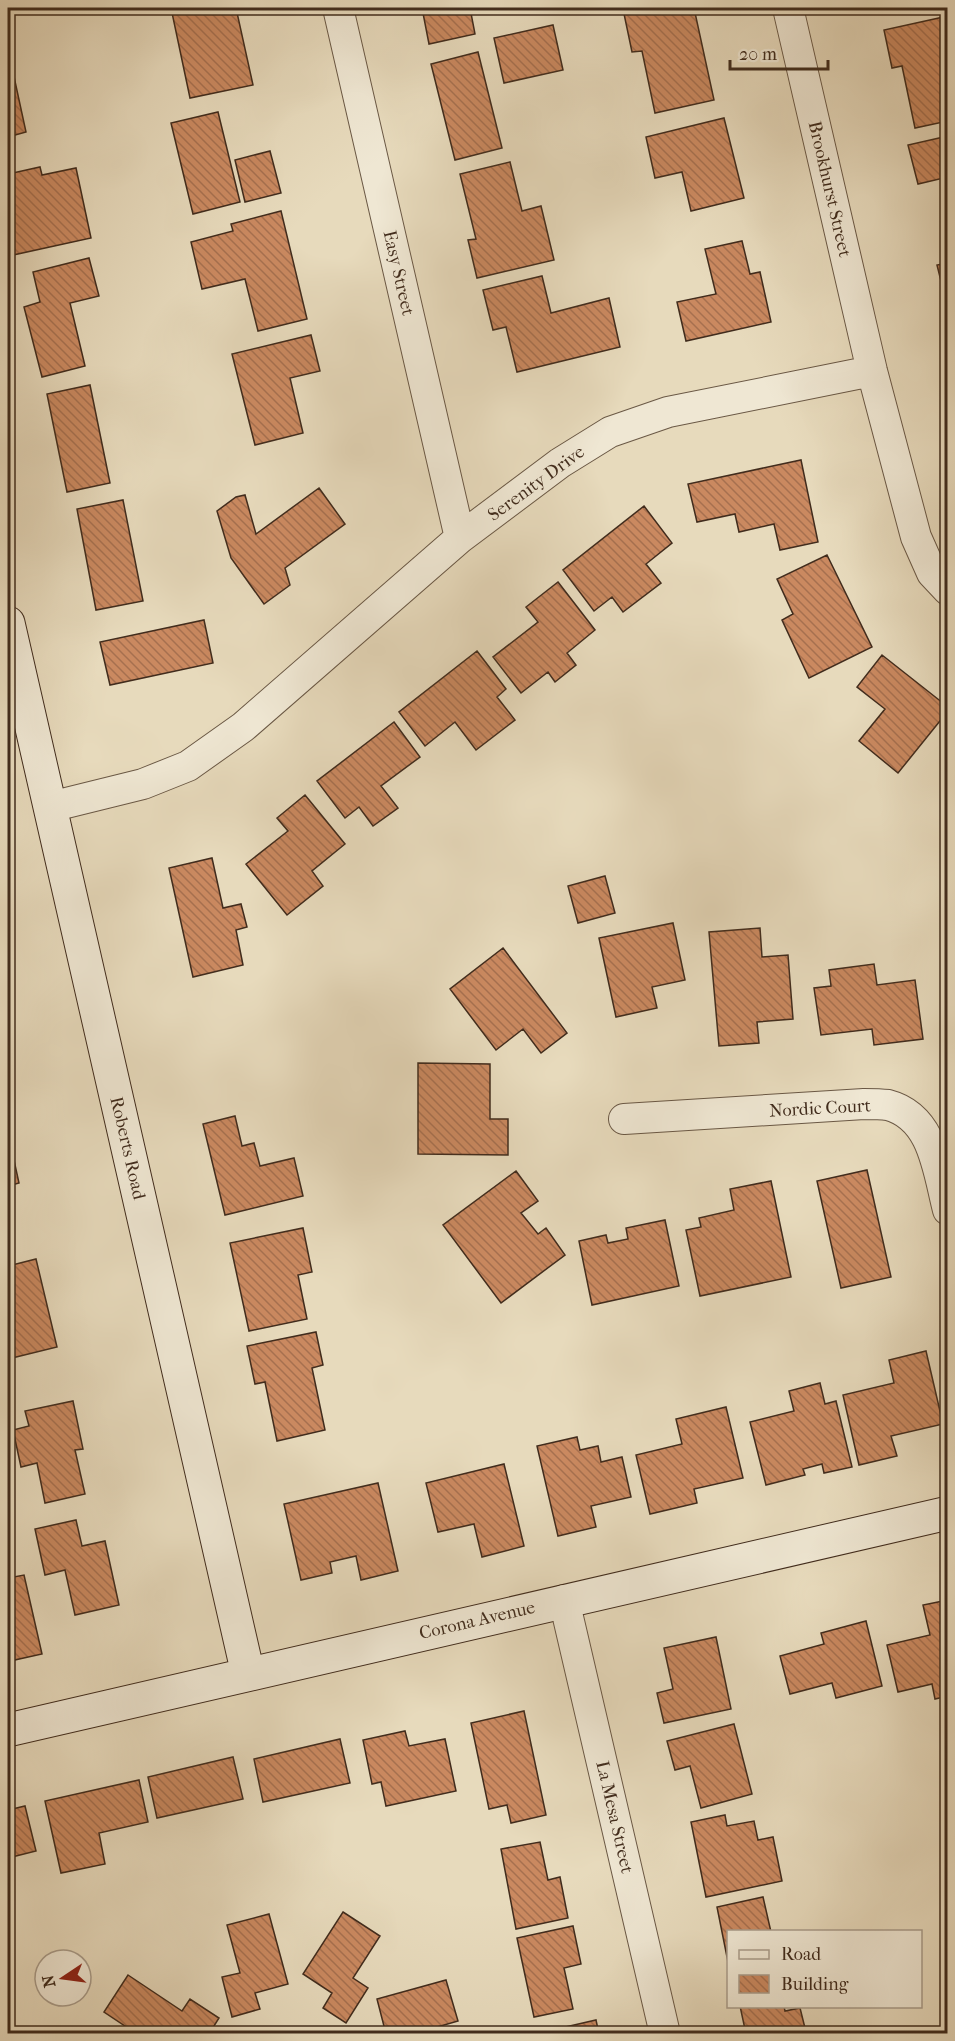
<svg xmlns="http://www.w3.org/2000/svg" width="955" height="2041" font-family="'IM FELL French Canon',serif">
<style>
.building{fill:url(#building-back-hatch);stroke:#412c1d;stroke-width:1.5}
.lines{fill:none;stroke-linecap:round;stroke-linejoin:round}
.street-casing{stroke:#6a5845;stroke-width:32}
.secondary-casing{stroke:#412c1d;stroke-width:35}
.street{stroke:#efe7d3;stroke-width:30}
.secondary{stroke:#efe7d3;stroke-width:33}
.labels{text-anchor:middle;stroke-width:5;stroke-linejoin:round;paint-order:stroke}
.street-label{font-size:18px;fill:#412c1d;stroke:#efe7d3}
</style>
<defs>
<pattern id="building-back-hatch" width="6" height="6" patternUnits="userSpaceOnUse" patternTransform="scale(1.5)"><rect width="6" height="6" fill="#ca8960"/><path d="M-1 5l2 2M0 0l6 6M5-1l2 2" fill="none" stroke="#a6704f"/></pattern>
</defs>
<rect width="100%" height="100%" fill="#e7dabc"/>
<filter id="stains"><feTurbulence type="fractalNoise" baseFrequency=".00333" numOctaves="4"/><feColorMatrix values="0 0 0 0 .2 0 0 0 0 .09 0 0 0 0 .02 0 0 0 .5 -.17"/></filter>
<radialGradient id="worn" r=".72"><stop offset=".6" stop-color="#630" stop-opacity="0"/><stop offset="1" stop-color="#630" stop-opacity=".3"/></radialGradient>
<path class="building" d="M171,8H236L253,85L190,98Z
M422,8H470L475,34L429,44Z
M628,8H694L714,100L655,113L642,51L632,52L623,9Z
M948,16V121L915,128L902,66L892,68L884,30Z
M553,25L563,70L504,83L494,38Z
M8,49L26,132L8,137Z
M478,52L502,148L455,160L431,64Z
M218,112L240,202L193,214L171,123Z
M724,118L744,198L691,211L682,172L655,178L646,137Z
M948,136V177L918,184L908,145Z
M270,151L281,193L245,202L235,160Z
M510,162L522,211L541,206L554,260L477,278L468,240L476,239L460,174Z
M40,167L42,175L76,168L91,238L13,255L8,229V174Z
M281,211L307,319L258,331L245,279L202,289L191,242L233,231L231,224Z
M742,241L750,274L760,272L771,322L686,341L677,302L716,294L705,249Z
M89,258L99,296L70,303L85,366L42,377L24,307L40,302L33,272Z
M948,263V309L937,265Z
M542,276L551,313L609,298L620,347L517,372L506,327L493,330L483,290Z
M311,335L320,371L290,378L303,433L255,445L232,354Z
M90,385L110,483L67,492L47,394Z
M801,460L818,542L780,550L774,524L739,532L735,514L697,522L688,484Z
M319,488L345,524L285,568L290,585L264,604L231,558L217,511L236,497L245,495L256,534Z
M123,500L143,601L96,610L77,509Z
M644,506L672,543L646,564L661,583L623,612L612,597L594,611L563,570Z
M827,555L872,647L809,678L782,620L793,614L777,579Z
M558,582L595,630L567,653L576,665L555,682L548,672L521,693L493,657L538,622L526,607Z
M204,620L213,663L110,685L100,642Z
M477,651L506,689L497,697L515,720L476,750L455,722L425,746L399,712Z
M882,655L948,707V711L898,773L859,741L885,709L857,687Z
M394,722L420,757L381,786L398,808L373,826L359,807L345,818L317,781Z
M305,795L345,844L312,871L323,886L287,915L246,864L288,831L277,818Z
M212,858L223,908L241,904L247,927L236,930L243,965L193,977L169,868Z
M605,876L615,913L578,923L568,886Z
M673,923L685,980L652,987L657,1008L616,1017L599,938Z
M760,928L762,957L788,955L793,1019L757,1022L759,1043L719,1046L709,932Z
M503,948L567,1033L541,1053L523,1029L496,1050L450,989Z
M874,964L877,985L915,980L923,1039L874,1045L872,1029L821,1035L814,988L831,986L829,970Z
M418,1063L490,1064V1119H508V1155L418,1154Z
M235,1116L242,1146L254,1143L260,1166L294,1158L303,1196L225,1215L203,1124Z
M8,1133L19,1183L8,1186Z
M867,1170L891,1277L841,1288L817,1181Z
M516,1171L538,1201L521,1213L538,1234L546,1228L565,1255L501,1303L443,1225Z
M771,1181L791,1277L700,1296L686,1230L701,1227L699,1218L734,1210L730,1189Z
M665,1220L679,1286L592,1305L579,1241L606,1235L608,1243L628,1239L626,1228Z
M303,1228L312,1272L298,1275L307,1319L249,1331L230,1243Z
M36,1259L57,1347L8,1359V1266Z
M316,1332L323,1365L312,1368L325,1430L277,1441L265,1382L255,1384L247,1346Z
M926,1351L943,1424L891,1436L897,1456L859,1465L843,1395L894,1383L889,1360Z
M820,1383L825,1404L836,1401L852,1467L824,1473L822,1464L803,1469L805,1475L766,1485L750,1422L794,1411L789,1391Z
M73,1401L83,1449L75,1450L85,1494L45,1503L37,1463L21,1467L13,1430L29,1426L25,1411Z
M726,1407L743,1478L694,1489L697,1503L650,1514L636,1455L682,1444L676,1419Z
M577,1437L580,1450L598,1446L601,1462L622,1457L631,1497L591,1506L596,1527L558,1536L537,1446Z
M504,1464L524,1546L482,1557L474,1524L438,1532L426,1483Z
M378,1483L398,1571L361,1580L356,1556L330,1562L332,1573L301,1580L284,1504Z
M76,1520L82,1546L105,1541L119,1605L75,1615L65,1570L45,1575L35,1529Z
M24,1575L42,1654L10,1661L8,1652V1578Z
M948,1600V1696L935,1699L932,1684L898,1692L887,1645L930,1635L923,1605Z
M866,1621L882,1686L836,1698L832,1683L790,1694L780,1656L824,1644L821,1633Z
M716,1637L731,1709L664,1723L657,1693L673,1689L664,1648Z
M524,1711L546,1815L511,1823L507,1805L489,1809L471,1723Z
M734,1724L752,1794L701,1808L690,1766L675,1770L667,1741Z
M405,1731L409,1746L445,1739L456,1791L386,1806L381,1782L372,1784L363,1740Z
M340,1739L350,1783L263,1802L254,1759Z
M233,1757L243,1799L157,1818L148,1777Z
M139,1780L148,1822L99,1833L105,1864L61,1873L45,1801Z
M25,1806L36,1851L8,1858V1810Z
M725,1815L727,1826L754,1821L758,1840L773,1837L782,1881L706,1897L691,1822Z
M540,1842L548,1880L560,1877L568,1918L516,1929L501,1849Z
M763,1897L771,1932H728V1962L717,1907Z
M343,1912L380,1936L353,1978L368,1988L346,2023L323,2008L332,1993L303,1974Z
M269,1914L288,1984L255,1993L260,2009L232,2017L222,1977L240,1973L227,1925Z
M573,1926L581,1964L564,1968L573,2009L534,2017L517,1938Z
M128,1975L182,2011L190,1999L219,2018L209,2034H137L104,2012Z
M446,1980L458,2021L413,2034H386L377,1999Z
M740,2006H784L785,2011L800,2008L806,2032L746,2034Z
M596,2020L599,2034H552V2030Z"/>
<g class="lines">
<defs>
<path id="street" d="M338,8L460,538
M788,8L872,371L916,537L932,573L948,590
M50,807L143,784L188,766L243,727L460,538L560,463L610,432L668,412L872,371
M624,1119L864,1104C871,1104 880,1104 888,1105C934,1117 938,1172 948,1210
M564,1600L665,2034"/>
<path id="secondary" d="M8,623L248,1674
M8,1730L948,1513"/>
</defs>
<use href="#street" class="street-casing"/>
<use href="#secondary" class="secondary-casing"/>
<use href="#street" class="street"/>
<use href="#secondary" class="secondary"/>
</g>
<g class="labels">
<g class="street-label">
<text transform="translate(830 189) rotate(77)" y="6">Brookhurst Street</text>
<text transform="translate(399 273) rotate(77)" y="6">Easy Street</text>
<text transform="translate(536 483) rotate(-36)" y="6">Serenity Drive</text>
<text transform="translate(820 1108) rotate(-3)" y="6">Nordic Court</text>
<text transform="translate(128 1148) rotate(77)" y="6">Roberts Road</text>
<text transform="translate(477 1620) rotate(-13)" y="6">Corona Avenue</text>
<text transform="translate(615 1817) rotate(77)" y="6">La Mesa Street</text>
</g>
</g>
<rect width="955" height="2041" fill="none" stroke="#e7dabc" stroke-width="30"/>
<rect x="9" y="9" width="937" height="2023" fill="none" stroke="#412c1d" stroke-width="3"/>
<rect x="15" y="15" width="925" height="2011" fill="none" stroke="#412c1d" stroke-width="1.5"/>
<rect x="727" y="1930" width="195" height="78" fill="#efe7d3" stroke="#a99c8a" stroke-width="1.5"/>
<rect x="739" y="1950" width="30" height="9" fill="#efe7d3" stroke="#a99c8a" stroke-width="1.5"/>
<text x="781" y="1960" font-size="18" fill="#412c1d">Road</text>
<rect x="739" y="1975" width="30" height="18" fill="url(#building-back-hatch)" stroke="#a99c8a" stroke-width="1.5"/>
<text x="781" y="1990" font-size="18" fill="#412c1d">Building</text>
<g transform="translate(63 1978) rotate(257)"><circle r="28" fill="#efe7d3" stroke="#a99c8a" stroke-width="1.5"/>
<path d="M0-4.5L10 22L0 15L-10 22Z" fill="#8f2418"/>
<text y="-9" font-size="16" font-weight="bold" text-anchor="middle" fill="#412c1d">N</text>
</g>
<path d="M730 60v9h98v-9" fill="none" stroke="#412c1d" stroke-width="3"/>
<text x="739" y="60" font-size="18" fill="#412c1d" stroke="#efe7d3" stroke-width="4.5" paint-order="stroke">20 m</text>
<rect width="100%" height="100%" filter="url(#stains)"/>
<rect width="100%" height="100%" fill="url(#worn)"/>
</svg>
